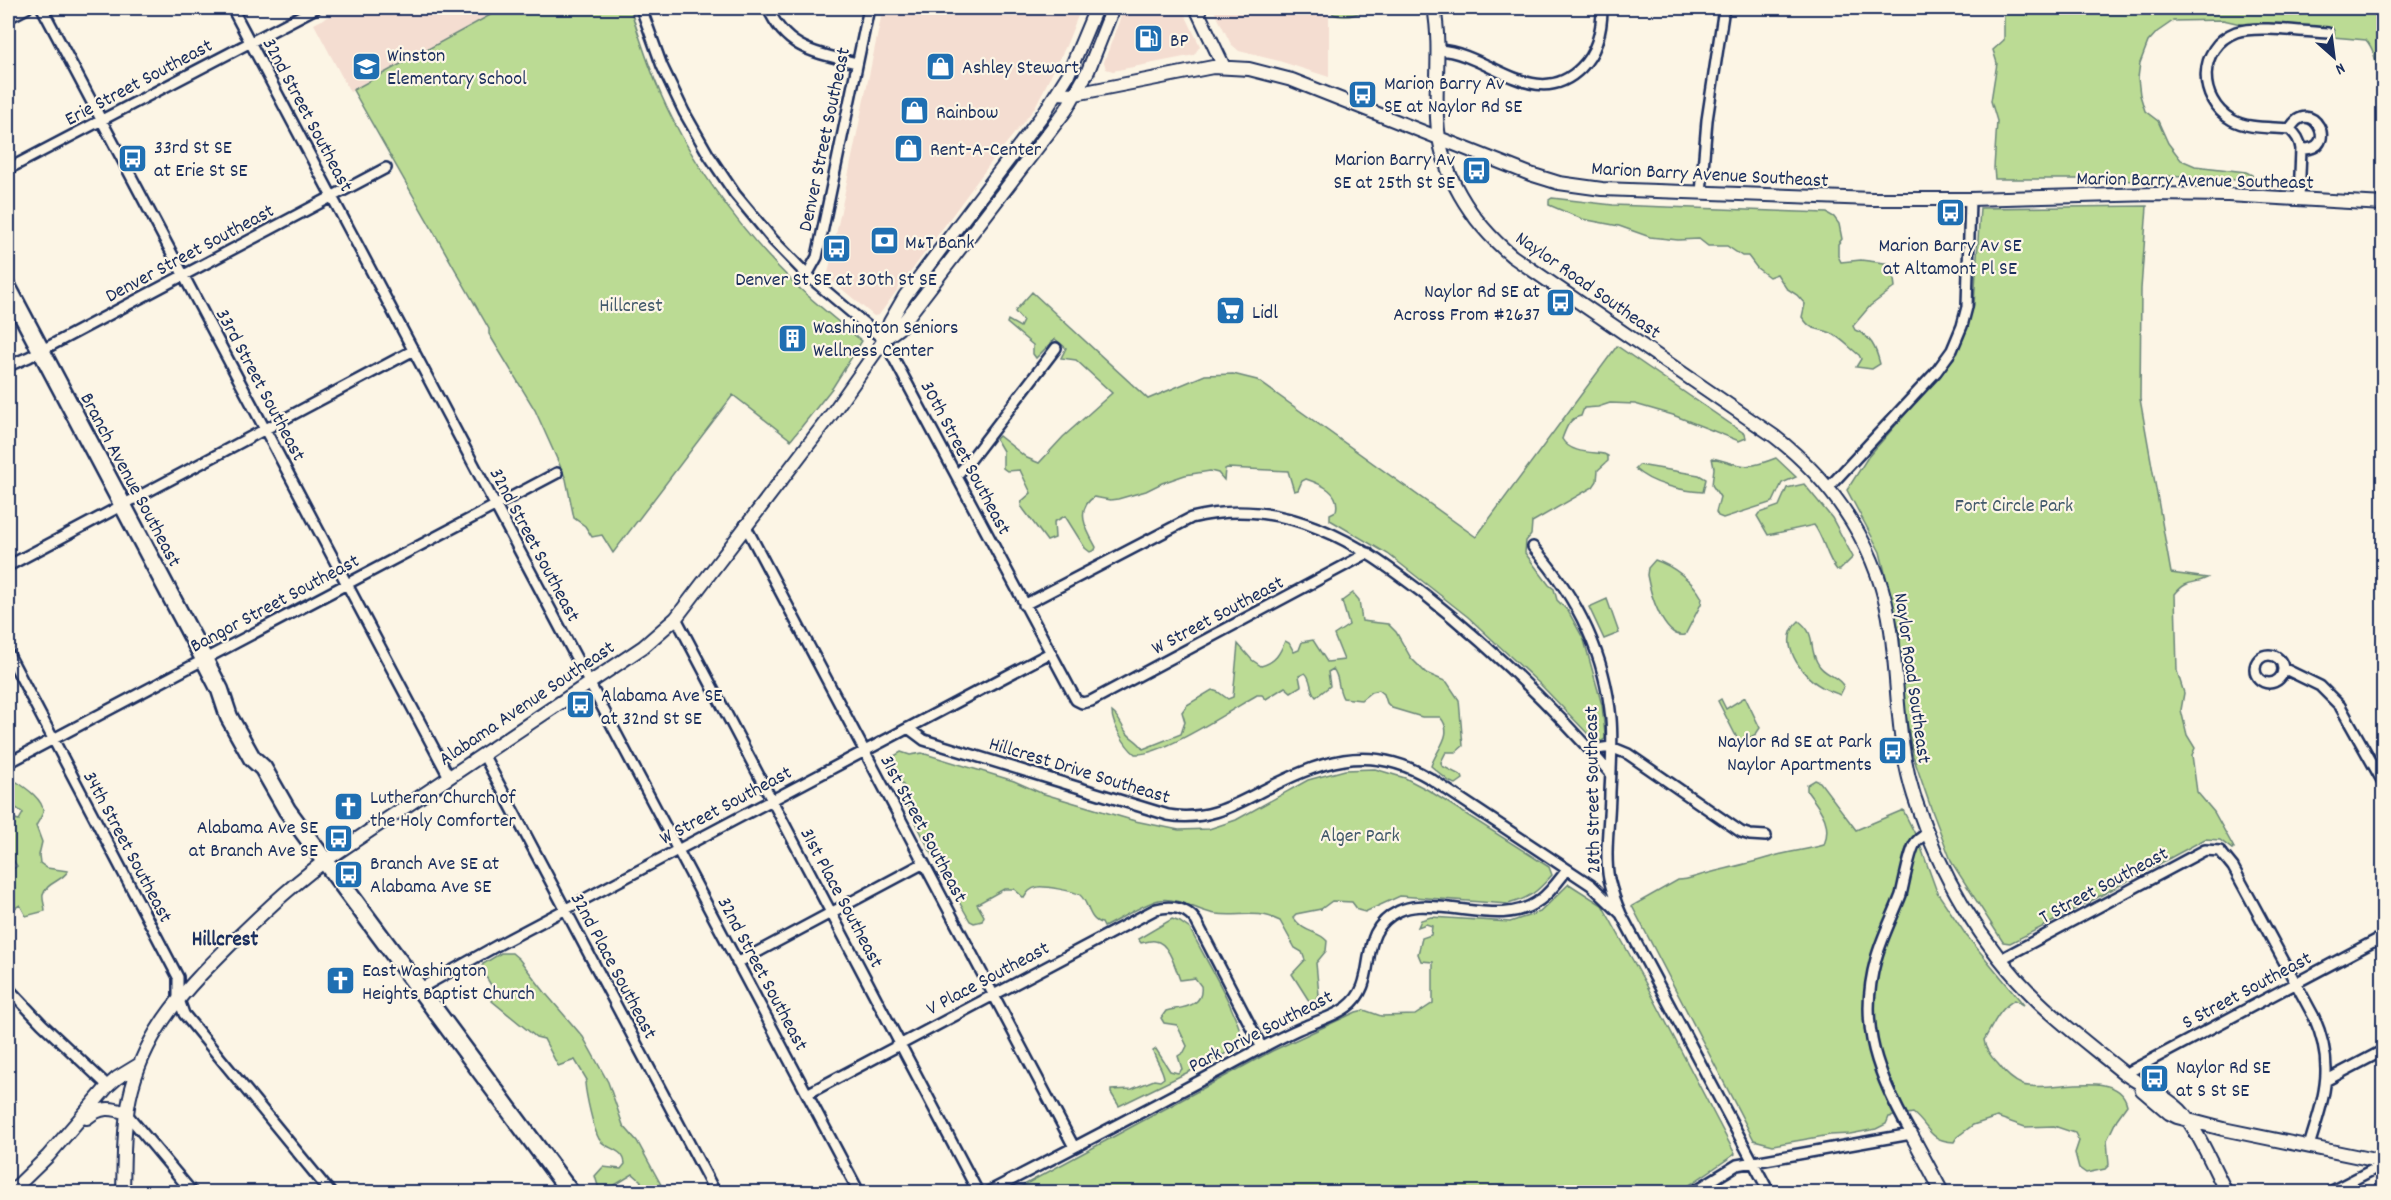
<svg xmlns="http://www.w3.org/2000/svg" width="2391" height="1200" font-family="Dekko,sans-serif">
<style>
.built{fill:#f4ddd1}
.green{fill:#bbdb94;stroke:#6b8579;stroke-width:1.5}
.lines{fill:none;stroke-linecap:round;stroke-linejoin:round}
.street-casing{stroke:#1b2f5e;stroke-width:14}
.secondary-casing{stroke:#1b2f5e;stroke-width:16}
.highway-casing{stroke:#1b2f5e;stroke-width:21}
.street{stroke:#fcf5e5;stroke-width:9}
.secondary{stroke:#fcf5e5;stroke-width:12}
.highway{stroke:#fcf5e5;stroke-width:16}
.labels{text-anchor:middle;stroke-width:4.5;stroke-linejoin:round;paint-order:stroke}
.poi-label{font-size:20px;fill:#1b2f5e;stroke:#fcf5e5;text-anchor:start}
.street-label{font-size:20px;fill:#1b2f5e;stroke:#fcf5e5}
.park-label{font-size:20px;fill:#435a6c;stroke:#fcf5e5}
.neighbourhood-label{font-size:21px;font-weight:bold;fill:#1b2f5e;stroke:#fcf5e5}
</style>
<rect width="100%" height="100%" fill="#fcf5e5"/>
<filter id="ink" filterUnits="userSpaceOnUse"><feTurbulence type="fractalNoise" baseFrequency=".0167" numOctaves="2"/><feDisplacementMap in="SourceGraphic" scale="12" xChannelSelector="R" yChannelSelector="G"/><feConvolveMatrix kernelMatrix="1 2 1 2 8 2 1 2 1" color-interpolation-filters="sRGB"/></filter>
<g filter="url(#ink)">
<path class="built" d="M345,8H503L350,92L314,24Z
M883,8H1081L1066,46L1034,109L992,161L879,315L874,316L830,279L828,273Z
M1124,8H1182L1200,46L1194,55L1113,71L1106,69L1104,62Z
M1213,8H1329V77L1279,61L1239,51L1231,44Z"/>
<path class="green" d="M503,8H630C642,45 654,83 672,118C703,179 747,237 796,285C817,305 840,323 862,341L833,387L791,440L733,395L613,553L602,535L592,537L585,526L574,518L566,479L535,410L489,334V329L353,90Z
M1331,8H1370C1359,14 1345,19 1333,14Z
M2004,8H2383V90C2376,74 2378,53 2366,40L2276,32L2223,20L2173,21L2157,32L2148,42L2140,63L2138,78L2140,95L2145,111L2158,121L2168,143L2181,160L2195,166L2246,172L2252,175L2253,179L2227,180L2167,176L2143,178V182L2110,179H1995L1994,168L1997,121L1991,101L1997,63L1993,50L2004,40Z
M1552,198L1613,205L1827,213L1834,217L1839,224L1842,239L1838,244V256L1841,262L1861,260L1892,264L1895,287L1870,306L1853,326L1855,330C1871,336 1876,348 1880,364L1872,369L1856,367L1861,359L1859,355C1850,348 1841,338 1831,333C1816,326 1814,334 1802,317L1805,304L1797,295L1786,288L1777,274L1769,277L1757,268L1748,256H1742L1727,246H1708L1699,239L1678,240L1650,237L1619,226L1582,219L1549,205V200Z
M2147,206L2141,289L2140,399L2171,573L2207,578C2193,585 2187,579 2175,594L2177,671L2184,693L2181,710L2187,735L2195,748L2192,755L2197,792L2214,812L2234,848L2232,849L2220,840L2205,839L2050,923L2010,943L2003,942L1952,863L1931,808L1913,756L1902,692L1900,634L1880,552L1847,490L1868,457L1955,357L1974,305L1980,208Z
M1032,292L1148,399L1205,375L1233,374L1257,380L1476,537L1617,346L1745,434L1746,438L1739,441L1673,415L1635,404L1610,403L1598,407L1584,408L1581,416C1569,418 1566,428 1562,439C1570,453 1590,452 1604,454L1608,456V461L1598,470L1597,481L1593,487L1532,522L1531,535L1526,541L1525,553L1549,585L1554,589L1557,600L1568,611L1584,640L1602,705L1605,735V739L1600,742L1588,734L1541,685L1468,617L1388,554L1330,520V514L1336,511C1341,492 1321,484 1306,479L1302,481L1298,490L1294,491L1288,471L1227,468L1225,469L1224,480L1218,473L1210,471L1185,475L1162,483L1146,491L1118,499L1110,500L1094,497C1074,510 1087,531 1096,547L1095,550L1090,552L1085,548L1065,516L1054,522L1055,538L1047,541L1021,506L1022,501L1031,493L1020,470L1007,471L1003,468V451L996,439L999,436L1027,458L1039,463L1063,437L1112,393L1076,360L1061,358L1066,348L1055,339L1036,358L1033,354V345L1007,323L1008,320L1020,327L1023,321L1015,312L1016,310Z
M1712,458C1743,465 1743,471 1776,458L1796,477L1782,483L1773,502L1723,518L1718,516L1716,512L1720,497L1712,485L1714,468Z
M1639,465L1699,475L1706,479L1703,492C1682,491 1651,484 1635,469Z
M1804,484L1832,518L1853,557L1840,570H1837C1826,557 1824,538 1814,525L1768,535L1757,516L1759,513L1779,506L1787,488Z
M1655,560C1673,566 1693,581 1702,598L1701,604L1685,635C1663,639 1650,592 1647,575L1648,568Z
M1353,593L1359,600L1362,621L1388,624L1396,632L1411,658L1426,673L1447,682L1459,700L1463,746L1456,752H1446L1441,762L1442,766L1462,776L1463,779L1456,784L1450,782L1431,766C1437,748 1455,734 1440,717H1422L1392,708L1387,703L1384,694L1379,690L1371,692L1361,700L1343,698C1337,688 1340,677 1333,669L1328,672L1330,686L1316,697C1309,690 1312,678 1305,673L1299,676L1301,686L1291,692L1285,687L1266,699L1262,695H1257C1231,710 1162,756 1135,754C1125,746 1112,724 1112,712C1119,717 1121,725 1126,732C1131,739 1139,741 1143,749L1181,734L1185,722L1182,712L1187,705L1212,690L1218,692L1228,699L1233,697L1238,644L1252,660L1261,666C1276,662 1280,653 1285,641L1289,643L1294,652L1299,650L1302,642L1313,640L1327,662L1344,660L1334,635L1349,625L1342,601Z
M1607,599L1619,633L1604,639L1589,607Z
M1799,621C1817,635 1808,645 1817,662C1823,675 1838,675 1844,687L1840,695C1834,692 1828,691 1822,687C1801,676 1776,641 1799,621Z
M1745,697L1760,728L1756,734L1742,742L1738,740L1718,701L1721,699L1726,709Z
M901,752L910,755L922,753L1014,781L1041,793L1135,821L1179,830L1209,829L1236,820L1308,780L1345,770L1375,769L1405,778L1428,790L1549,867L1552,875C1537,892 1530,898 1508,904L1400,896L1365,912L1358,910L1352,902L1332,901L1321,909L1296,914L1293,917C1305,935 1316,929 1327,941L1326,951L1316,963L1319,995L1315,1002L1311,1004L1292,974L1305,960L1302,952L1295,948L1280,921C1257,909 1240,917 1216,914C1196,911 1180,897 1159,900C1145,903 1118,920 1104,927L1102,923C1088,921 1089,902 1080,895C1075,891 1044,886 1038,887C1030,888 1027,893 1024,898L1014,889H1004L977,904L984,916L982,921L974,923L970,921L928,847L907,804L904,787L889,759Z
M1815,780L1820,782L1856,830L1903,810L1919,842L1937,892L1966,935L2024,1005L2015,1000C2000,1007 1992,1027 1984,1040C1985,1049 1992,1058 1998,1064C2004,1072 2013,1081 2023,1085C2049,1093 2119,1067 2127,1105L2117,1119L2107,1140L2109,1165L2105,1169L2086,1173L2079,1168L2075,1153L2079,1141L2075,1133L2054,1126L2025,1127L1997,1117L1973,1125L1957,1137L1954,1142C1929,1141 1930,1127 1913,1113L1889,1117L1886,1124L1876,1129L1850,1134L1830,1135L1773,1145L1754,1140L1632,906L1678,880C1688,880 1696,876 1705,874C1728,868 1751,863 1774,856C1790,851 1807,850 1824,845C1833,822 1819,808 1807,791V785Z
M17,782C26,788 44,800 43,812C42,817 38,821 36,826L42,842L39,855L40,863L47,868L68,871C61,882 47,882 43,895C42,899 45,906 45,911L26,916L20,905L8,912L9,904L8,873L17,866C5,851 7,836 8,817L19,820L23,813L8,802V785Z
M1569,884L1602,905L1646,984L1735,1154L1679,1192H1011L1272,1051L1356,1012L1364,1010L1381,1016L1415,1015L1433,1003V962L1421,961L1418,954L1422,938L1431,935L1432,926L1426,924L1418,927L1421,920L1431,917L1510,922L1540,912Z
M1172,919L1180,922L1190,929C1203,955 1240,1015 1242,1041L1223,1055L1119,1106L1111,1093V1090L1132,1089L1154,1080L1160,1081L1164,1078C1163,1069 1156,1061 1153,1051L1156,1049L1170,1071L1178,1073L1182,1069L1178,1056L1184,1052L1187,1046L1177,1025L1164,1023L1161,1018L1166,1011C1181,1007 1204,1008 1201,986L1195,978L1180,980C1176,970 1169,942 1155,941C1151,940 1145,942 1141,943L1138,939Z
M501,953H512L519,959L547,995L583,1037L608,1082L623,1125L637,1141L665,1192H639L641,1181L633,1174L605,1191L598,1186L595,1176L603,1167L621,1169L625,1164C624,1148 606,1150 599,1139C593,1128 586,1095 585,1083L587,1080L575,1060L558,1066L544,1039L536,1037L492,1001L496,993L481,969L483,964Z"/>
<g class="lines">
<defs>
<path id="street" d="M42,8L449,777
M232,8L859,1192
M641,8L662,66L684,112L708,154L735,194L773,240L807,275L884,340L1076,700L1082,703L1091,701L1368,553
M768,8C786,50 817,53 857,63
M8,18L27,8
M1439,50C1489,53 1536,113 1581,68C1597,52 1602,29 1602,8
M2290,129C2310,93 2343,151 2301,149
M8,169L316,8
M1701,193L1707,120L1724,8
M2299,199L2301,149C2300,140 2296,135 2290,129C2271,127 2248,129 2232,120C2197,100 2197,47 2236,32C2255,25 2306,32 2328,33
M807,275L817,257L869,8
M8,366L29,357L386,168
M957,475L968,463L1056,348
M1829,487L1936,372L1952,350L1962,326L1967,307L1970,199
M745,525L1074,1147
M1533,547C1576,596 1605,654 1611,719C1613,743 1611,768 1610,792C1610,819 1604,854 1609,879C1612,891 1616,903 1621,914L1769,1192
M8,566L414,350
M1024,605L1191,518C1234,507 1279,512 1320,529C1358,544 1391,569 1424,594C1492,648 1554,708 1611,774
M676,618L978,1192
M8,653L178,977V997L184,1014L330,1192
M2255 669a14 14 0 1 1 28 0a14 14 0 1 1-28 0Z
M2283,668L2320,686L2340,706L2384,784
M908,728L924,740L1168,815C1204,821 1230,808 1260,792C1319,762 1368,741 1431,779L1591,885L1621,914
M1590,750L1611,747L1628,754L1741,832L1750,835L1766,836
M483,754L715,1192
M8,763L557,473
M2001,959L2205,850L2220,851L2233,867L2314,1017C2336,1067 2324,1097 2309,1146
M737,963L924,863
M8,988L42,1024L108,1086
M419,989L498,945L1050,653
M2125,1074L2384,936
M2327,1080L2384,1050
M807,1094L1156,909C1172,905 1187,908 1196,921L1262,1048
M126,1113L192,1192
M988,1192C1079,1145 1171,1097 1261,1048C1276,1040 1291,1032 1306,1026C1320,1020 1335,1016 1347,1007C1382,981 1353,933 1399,911C1412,905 1425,906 1439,907C1472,909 1511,922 1540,900C1551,892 1559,880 1567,870
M1693,1192L1737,1165L1911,1134C1879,1076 1857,1027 1876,959C1882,937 1893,916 1901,895C1904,883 1910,849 1916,842C1919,838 1924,836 1927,833
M2330,1192L2384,1164"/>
<path id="secondary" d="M1196,8L1224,67
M1434,8C1441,45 1435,81 1437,118C1439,172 1471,222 1512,256L1774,436C1836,484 1880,551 1891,630C1899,688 1896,739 1914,796C1939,873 1980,944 2038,1001C2065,1027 2096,1050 2125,1074C2143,1087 2164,1094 2180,1110C2196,1126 2215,1171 2226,1192
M1057,93L1075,94L1213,67L1249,69L1292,80L1530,174L1559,183L1602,189L1872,199H1970L2154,194L2228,195L2384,204
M884,339L899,328L1066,110L1088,71L1113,8
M2141,1086L2142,1090L2169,1113L2177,1117L2223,1129L2384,1162
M87,1118C100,1107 111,1107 126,1113
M1911,1134L1942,1192
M11,1192L48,1156L108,1086L117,1078L140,1064
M123,1192C124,1158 123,1122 132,1088C149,1024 190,985 235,940C267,909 298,879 335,854L643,647L676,618L834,411L884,340L890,322L905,296L1044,113L1068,75L1096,8"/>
<path id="highway" d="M8,288L204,659L220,690L229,717L252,758L263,768L287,810L570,1192"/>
</defs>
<use href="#street" class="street-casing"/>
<use href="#secondary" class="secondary-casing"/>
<use href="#highway" class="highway-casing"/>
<use href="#street" class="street"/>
<use href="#secondary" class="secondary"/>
<use href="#highway" class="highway"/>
</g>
</g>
<defs>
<symbol id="fuel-square" viewBox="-11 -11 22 22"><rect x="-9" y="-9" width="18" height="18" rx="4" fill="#1f6fb2" stroke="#fcf5e5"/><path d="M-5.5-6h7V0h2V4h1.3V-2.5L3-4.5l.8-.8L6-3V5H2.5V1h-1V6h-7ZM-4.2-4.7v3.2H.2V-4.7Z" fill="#fff"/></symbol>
<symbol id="school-square" viewBox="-11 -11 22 22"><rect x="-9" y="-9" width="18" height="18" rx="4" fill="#1f6fb2" stroke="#fcf5e5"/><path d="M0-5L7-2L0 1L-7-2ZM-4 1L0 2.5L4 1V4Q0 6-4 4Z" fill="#fff"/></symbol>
<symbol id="shop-square" viewBox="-11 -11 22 22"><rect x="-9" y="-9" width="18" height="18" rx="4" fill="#1f6fb2" stroke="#fcf5e5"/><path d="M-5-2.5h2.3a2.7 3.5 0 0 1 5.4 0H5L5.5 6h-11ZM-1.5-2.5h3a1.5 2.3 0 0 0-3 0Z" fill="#fff"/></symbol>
<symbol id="bus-square" viewBox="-11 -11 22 22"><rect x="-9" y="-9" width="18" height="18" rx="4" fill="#1f6fb2" stroke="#fcf5e5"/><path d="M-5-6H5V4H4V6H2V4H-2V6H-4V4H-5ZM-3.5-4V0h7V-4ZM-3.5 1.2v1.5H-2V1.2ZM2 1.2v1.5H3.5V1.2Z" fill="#fff"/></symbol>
<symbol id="bank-square" viewBox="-11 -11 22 22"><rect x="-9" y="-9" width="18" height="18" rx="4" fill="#1f6fb2" stroke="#fcf5e5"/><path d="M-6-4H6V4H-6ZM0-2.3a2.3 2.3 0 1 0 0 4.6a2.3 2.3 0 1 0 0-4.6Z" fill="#fff"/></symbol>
<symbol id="supermarket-square" viewBox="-11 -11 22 22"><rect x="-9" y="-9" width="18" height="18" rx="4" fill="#1f6fb2" stroke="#fcf5e5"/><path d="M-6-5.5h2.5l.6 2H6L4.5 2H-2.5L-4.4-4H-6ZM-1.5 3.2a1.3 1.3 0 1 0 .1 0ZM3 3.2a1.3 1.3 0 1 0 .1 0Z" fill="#fff"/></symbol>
<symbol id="building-square" viewBox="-11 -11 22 22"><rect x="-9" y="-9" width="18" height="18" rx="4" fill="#1f6fb2" stroke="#fcf5e5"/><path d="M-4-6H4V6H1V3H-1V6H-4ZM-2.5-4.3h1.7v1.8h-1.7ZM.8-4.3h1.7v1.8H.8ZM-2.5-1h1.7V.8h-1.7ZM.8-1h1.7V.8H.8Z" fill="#fff"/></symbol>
<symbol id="church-square" viewBox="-11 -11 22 22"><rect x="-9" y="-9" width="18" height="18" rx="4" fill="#1f6fb2" stroke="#fcf5e5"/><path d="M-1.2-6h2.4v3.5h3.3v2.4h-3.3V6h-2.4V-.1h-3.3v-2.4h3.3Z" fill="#fff"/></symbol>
</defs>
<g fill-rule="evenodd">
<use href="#fuel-square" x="1132" y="22" width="33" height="33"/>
<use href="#school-square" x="350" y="50" width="33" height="33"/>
<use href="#shop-square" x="924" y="50" width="33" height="33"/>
<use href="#bus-square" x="1346" y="78" width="33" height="33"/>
<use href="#shop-square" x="898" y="94" width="33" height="33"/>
<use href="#shop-square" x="892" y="132" width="33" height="33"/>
<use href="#bus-square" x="116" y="142" width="33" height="33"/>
<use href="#bus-square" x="1460" y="154" width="33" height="33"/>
<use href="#bus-square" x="1934" y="196" width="33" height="33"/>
<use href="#bank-square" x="868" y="224" width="33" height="33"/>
<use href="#bus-square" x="820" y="232" width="33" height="33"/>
<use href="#bus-square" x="1544" y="286" width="33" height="33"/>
<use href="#supermarket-square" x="1214" y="294" width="33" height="33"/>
<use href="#building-square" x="776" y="322" width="33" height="33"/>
<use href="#bus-square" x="564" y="688" width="33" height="33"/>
<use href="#bus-square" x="1876" y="734" width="33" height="33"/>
<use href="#church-square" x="332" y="790" width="33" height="33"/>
<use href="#bus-square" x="322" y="822" width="33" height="33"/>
<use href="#bus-square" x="332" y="858" width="33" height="33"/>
<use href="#church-square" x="324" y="964" width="33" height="33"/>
<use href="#bus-square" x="2138" y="1062" width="33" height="33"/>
</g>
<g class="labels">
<g class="poi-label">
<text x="1170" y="46">BP</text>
<text x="387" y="61">Winston<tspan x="387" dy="23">Elementary School</tspan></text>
<text x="962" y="73">Ashley Stewart</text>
<text x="1384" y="89">Marion Barry Av<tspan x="1384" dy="23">SE at Naylor Rd SE</tspan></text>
<text x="936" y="118">Rainbow</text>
<text x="154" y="153">33rd St SE<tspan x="154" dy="23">at Erie St SE</tspan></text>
<text x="930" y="155">Rent-A-Center</text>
<text x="1455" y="165" text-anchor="end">Marion Barry Av<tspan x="1455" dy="23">SE at 25th St SE</tspan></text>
<text x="905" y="248">M&amp;T Bank</text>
<text x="1950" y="251" text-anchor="middle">Marion Barry Av SE<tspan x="1950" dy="23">at Altamont Pl SE</tspan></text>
<text x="836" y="285" text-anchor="middle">Denver St SE at 30th St SE</text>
<text x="1540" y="297" text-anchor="end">Naylor Rd SE at<tspan x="1540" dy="23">Across From #2637</tspan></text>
<text x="1252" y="318">Lidl</text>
<text x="813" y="333">Washington Seniors<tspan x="813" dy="23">Wellness Center</tspan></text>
<text x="601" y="701">Alabama Ave SE<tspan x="601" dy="23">at 32nd St SE</tspan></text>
<text x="1872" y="747" text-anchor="end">Naylor Rd SE at Park<tspan x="1872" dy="23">Naylor Apartments</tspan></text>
<text x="370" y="803">Lutheran Church of<tspan x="370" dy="23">the Holy Comforter</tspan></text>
<text x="318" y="833" text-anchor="end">Alabama Ave SE<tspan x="318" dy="23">at Branch Ave SE</tspan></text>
<text x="370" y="869">Branch Ave SE at<tspan x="370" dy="23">Alabama Ave SE</tspan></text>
<text x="362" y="976">East Washington<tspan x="362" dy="23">Heights Baptist Church</tspan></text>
<text x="2176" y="1073">Naylor Rd SE<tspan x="2176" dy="23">at S St SE</tspan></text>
</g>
<g class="street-label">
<text transform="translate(138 81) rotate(-28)" y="7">Erie Street Southeast</text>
<text transform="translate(309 114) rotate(62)" y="7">32nd Street Southeast</text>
<text transform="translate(823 139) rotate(-78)" y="7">Denver Street Southeast</text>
<text transform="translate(1710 173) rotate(3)" y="7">Marion Barry Avenue Southeast</text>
<text transform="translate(2195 179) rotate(1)" y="7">Marion Barry Avenue Southeast</text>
<text transform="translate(189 252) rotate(-28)" y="7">Denver Street Southeast</text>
<text transform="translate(1589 284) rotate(35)" y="7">Naylor Road Southeast</text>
<text transform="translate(262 384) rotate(62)" y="7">33rd Street Southeast</text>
<text transform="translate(967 457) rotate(62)" y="7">30th Street Southeast</text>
<text transform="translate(132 479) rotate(62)" y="7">Branch Avenue Southeast</text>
<text transform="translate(536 544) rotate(62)" y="7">32nd Street Southeast</text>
<text transform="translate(274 602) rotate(-28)" y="7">Bangor Street Southeast</text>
<text transform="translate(1217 614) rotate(-28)" y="7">W Street Southeast</text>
<text transform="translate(1914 678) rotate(82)" y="7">Naylor Road Southeast</text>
<text transform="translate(526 702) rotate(-34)" y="7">Alabama Avenue Southeast</text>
<text transform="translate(1080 769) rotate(17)" y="7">Hillcrest Drive Southeast</text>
<text transform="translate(1591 790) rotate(-91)" y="7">28th Street Southeast</text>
<text transform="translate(725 804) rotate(-28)" y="7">W Street Southeast</text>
<text transform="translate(925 828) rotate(62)" y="7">31st Street Southeast</text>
<text transform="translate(129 846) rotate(62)" y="7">34th Street Southeast</text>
<text transform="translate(2103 884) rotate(-28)" y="7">T Street Southeast</text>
<text transform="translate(843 897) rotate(62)" y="7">31st Place Southeast</text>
<text transform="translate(615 965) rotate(62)" y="7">32nd Place Southeast</text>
<text transform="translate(764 973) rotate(62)" y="7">32nd Street Southeast</text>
<text transform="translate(987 977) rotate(-28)" y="7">V Place Southeast</text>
<text transform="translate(2246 989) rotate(-28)" y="7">S Street Southeast</text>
<text transform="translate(1260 1030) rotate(-27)" y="7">Park Drive Southeast</text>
</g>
<g class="park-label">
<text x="631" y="311">Hillcrest</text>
<text x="2014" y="511">Fort Circle Park</text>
<text x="1360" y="841">Alger Park</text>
</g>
<g class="neighbourhood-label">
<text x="225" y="945">Hillcrest</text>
</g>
</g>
<rect width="2391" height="1200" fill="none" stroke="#fcf5e5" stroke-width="30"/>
<rect x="15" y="15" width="2361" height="1170" fill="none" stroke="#1b2f5e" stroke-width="2" filter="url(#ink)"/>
<g transform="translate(2334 57) rotate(152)" stroke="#fcf5e5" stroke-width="4.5" paint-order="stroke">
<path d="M0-4.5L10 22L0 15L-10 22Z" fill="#1b2f5e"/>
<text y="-9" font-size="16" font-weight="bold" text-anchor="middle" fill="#1b2f5e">N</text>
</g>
</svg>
